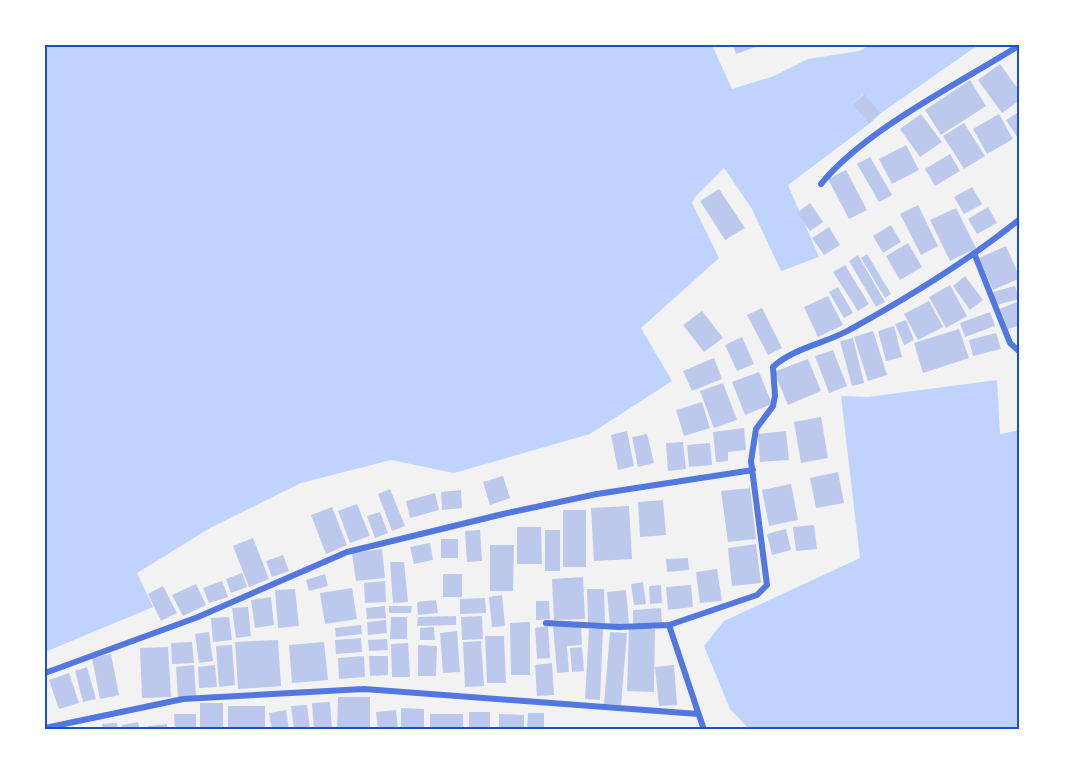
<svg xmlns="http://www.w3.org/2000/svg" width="1065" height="775" font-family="'Playfair Display',serif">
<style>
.water{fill:#bfd3fe}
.building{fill:#bdc9ec}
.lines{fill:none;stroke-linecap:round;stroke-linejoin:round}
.minor{stroke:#5277de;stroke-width:6}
.neatline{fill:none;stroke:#1d4ed8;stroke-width:2}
</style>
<rect width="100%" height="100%" fill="#f2f2f2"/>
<path class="water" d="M45,45H712L732,89L774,76L808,59L859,51L871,45H978L881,113L863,94L852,105L869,124L788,185L819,257L781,271L752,209L724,168L695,197L692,203L719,258L641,328L672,381L590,434L454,473L391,460L301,483L210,528L137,573L153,607L45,652Z
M997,380L1000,434L1020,430V730H750L730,709L704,646L724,621L860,558L841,396L868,397Z"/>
<path class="building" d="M733,45H761L736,54Z
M1000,64L1020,92V100L1002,113L978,80Z
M970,80L986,106L941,135L925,110Z
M864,94L881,113L869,124L852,105Z
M1020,111V141L1006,120Z
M921,114L942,142L920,157L900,129Z
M999,114L1013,139L987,154L973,129Z
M964,123L985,156L964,169L943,136Z
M906,145L919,170L892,184L879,159Z
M950,154L960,171L935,186L925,169Z
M870,157L892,195L879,202L857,164Z
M846,170L867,210L849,219L828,179Z
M972,187L982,204L964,214L954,197Z
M719,189L745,228L725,240L700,201Z
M810,203L823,222L810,231L797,213Z
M918,205L938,246L921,255L900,214Z
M988,207L997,223L977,234L968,219Z
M956,208L976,248L950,261L930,220Z
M891,225L901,242L883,253L873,236Z
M829,227L840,245L824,255L812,238Z
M908,243L922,267L900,280L886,256Z
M1006,246L1020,278L993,290L979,258Z
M867,254L891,294L885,298L861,258Z
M858,255L885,302L876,307L849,261Z
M845,265L869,304L858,311L833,272Z
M965,276L983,300L970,310L953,286Z
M950,285L967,316L946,328L929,297Z
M1015,286L1019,299L996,305L993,292Z
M838,287L853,313L844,318L829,292Z
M828,296L843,325L818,337L804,307Z
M929,301L943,327L918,340L904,314Z
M1019,301L1020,325L1008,329L1000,309Z
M762,308L782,348L768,355L747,315Z
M702,311L723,338L704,352L683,325Z
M990,312L995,326L965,337L960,323Z
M906,320L914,340L904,345L895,324Z
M894,326L902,357L886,361L878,331Z
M959,329L969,358L923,373L914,343Z
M873,331L887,375L868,381L854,337Z
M996,333L1001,349L973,356L969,340Z
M742,337L754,364L737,371L725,345Z
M853,338L864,383L852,386L840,341Z
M833,350L847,386L829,393L815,356Z
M714,358L722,379L692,391L683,371Z
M808,359L821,391L788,405L774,372Z
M759,372L772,404L745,415L732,382Z
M723,383L737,420L714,428L700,391Z
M702,402L710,428L684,436L676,410Z
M821,417L828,458L801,463L794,422Z
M744,428L746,450L728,452V461L716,462L713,432Z
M627,431L634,466L618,470L611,435Z
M786,431L789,460L760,462L758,434Z
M647,434L654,463L638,467L632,437Z
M683,442L686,469L668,471L666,443Z
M710,443L712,465L689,467L687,445Z
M838,472L844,503L816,508L810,478Z
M503,476L510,498L490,505L483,482Z
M791,484L798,520L769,526L762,490Z
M750,488L756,539L728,542L721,491Z
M390,489L405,526L392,531L378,494Z
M461,490L462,508L442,510L441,492Z
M435,493L439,510L410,518L406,501Z
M663,500L666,535L640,537L638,502Z
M357,504L370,536L350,543L338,511Z
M629,506L632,559L594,561L591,508Z
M332,507L347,545L326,554L311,515Z
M563,510H586V567H563Z
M380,512L388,533L375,538L367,516Z
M814,525L817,549L796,551L793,527Z
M517,527H541L542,564H517Z
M786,529L791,550L772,555L767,534Z
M480,530L482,561L467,562L465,531Z
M545,530H560V571H545Z
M253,538L269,579L249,587L233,546Z
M441,539H458V558H441Z
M430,543L433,560L414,564L410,547Z
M756,544L761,583L732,586L728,548Z
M490,545H514L513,591H490Z
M382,549L385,578L356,581L352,553Z
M283,555L289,571L272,577L266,561Z
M688,558L689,570L667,572L666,559Z
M390,562H404L408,602L393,603Z
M717,569L722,601L700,603L696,572Z
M242,573L247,587L231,593L226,579Z
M325,574L328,586L309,591L306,580Z
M443,574H462V597H443Z
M583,577L585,619L554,620L552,579Z
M222,581L228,597L209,603L203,588Z
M385,581L386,602L365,603L364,583Z
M643,582L646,604L634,605L631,584Z
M196,584L206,605L183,616L172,595Z
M661,585L662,603L650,604L649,586Z
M691,585L693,607L668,610L666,587Z
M163,586L177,613L161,621L148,594Z
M352,588L357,619L325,624L320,593Z
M295,589L299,626L278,628L275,590Z
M587,589H604L605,625H588Z
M626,590L629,624L610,626L607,592Z
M502,595L505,626L492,627L489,597Z
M271,597L274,625L255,628L251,600Z
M485,598L486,613L460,614V599Z
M436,600L438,613L418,615L417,602Z
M536,601H549L550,619L536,620Z
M385,606L386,618L367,619L366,608Z
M389,606H412L411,613H389Z
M248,607L251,636L236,638L232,608Z
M661,608L662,623L633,625V610Z
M456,616V625L417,626L418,617Z
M482,616L483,639L462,640L461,617Z
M229,617L232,640L213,642L211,618Z
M391,617H407V639H390Z
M386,620L387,633L368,635L367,622Z
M530,622V675H511L510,623Z
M581,623L582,645L567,646L569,672L557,673L553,625Z
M361,625L362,634L336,637L335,628Z
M548,626L550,658L537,659L535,628Z
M434,627L435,640H420V628Z
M629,628L655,629L654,692L627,691Z
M589,629H603L600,700L585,699Z
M457,631L460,672L443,673L440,633Z
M209,632L213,661L199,663L195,634Z
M610,632L627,633L621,705L604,704Z
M485,636H504L506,683H487Z
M361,638L362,652L336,654L335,640Z
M387,639L388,650L369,651L368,640Z
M278,640L281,686L238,689L235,642Z
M481,641L484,686L465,687L463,642Z
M192,642L194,663L172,664L171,643Z
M324,642L328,680L292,683L289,645Z
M408,643L410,677H392L391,644Z
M232,645L235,685L219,687L216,646Z
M418,645L437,646L436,676H418Z
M168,647L171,697L142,698L140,648Z
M582,647L584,671L572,672L570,648Z
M111,654L119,695L100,699L92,658Z
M364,656L365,677L339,679L338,658Z
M369,656H388V675L370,676Z
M552,663L554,695L537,696L535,665Z
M194,665L196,696L178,698L176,667Z
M215,665L217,687L199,688L198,667Z
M674,665L677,705L659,706L655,667Z
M87,667L96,699L83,702L75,671Z
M69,673L79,703L59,709L49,680Z
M338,697H370V730H337Z
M330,702L332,730H314L312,703Z
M200,703H223V730H200Z
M307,705L310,730H294L291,706Z
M228,706H265V730H228Z
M401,708L424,709V729H401Z
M286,710L289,730H272L269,713Z
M396,710L398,730H378L376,712Z
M469,712H490V730H469Z
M528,713H544V730H527Z
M174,714H196V730H175Z
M430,714H463V730H430Z
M499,714L524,715V730H499Z
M138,722L140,730H123L122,725Z
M117,723L118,730H103L102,724Z
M167,724V730H148V726Z"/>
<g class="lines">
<path class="minor" d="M821,184C866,129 958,84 1020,45
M974,253L1010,343L1020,352
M546,623L619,627L669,625
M45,673L198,617L347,552L503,514L597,494L753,470
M45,728L183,699L364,689L698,714
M704,730L669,625L757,595L767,585L751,461L756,429L773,406L775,396L773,367C793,348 827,343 851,329C909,297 968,261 1020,219"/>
</g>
<rect width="1065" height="775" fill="none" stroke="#ffffff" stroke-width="93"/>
<rect x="46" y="46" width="972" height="682" class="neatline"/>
</svg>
